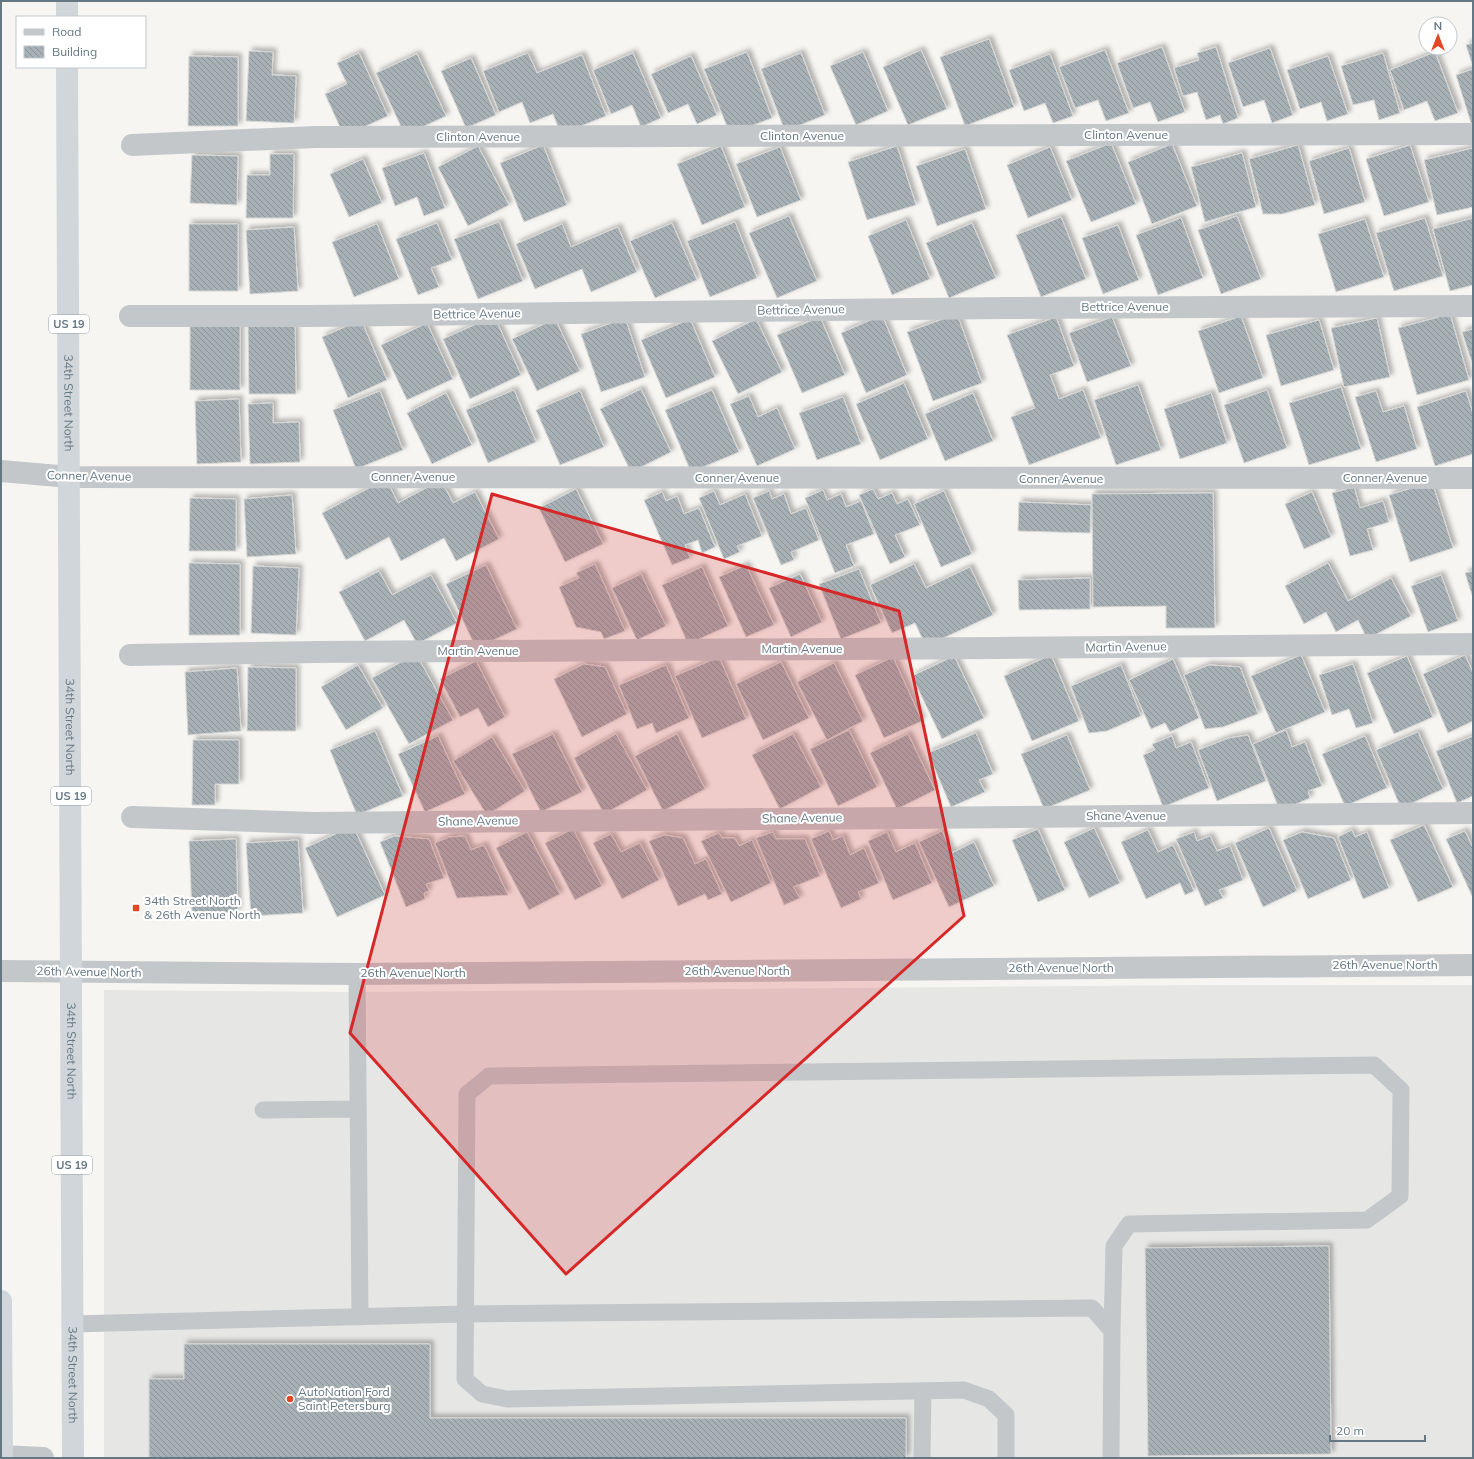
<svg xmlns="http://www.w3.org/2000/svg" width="1474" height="1459" font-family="Mulish,sans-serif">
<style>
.built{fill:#e6e7e5}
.building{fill:url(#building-back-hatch);stroke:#d7d7d5;filter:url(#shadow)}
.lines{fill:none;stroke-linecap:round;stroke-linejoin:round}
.service{stroke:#c3c7ca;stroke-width:17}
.minor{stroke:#c3c7ca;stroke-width:22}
.trunk{stroke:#d1d6da;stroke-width:22}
.marked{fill:#d62828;fill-opacity:0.2;stroke:#d62828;stroke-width:3;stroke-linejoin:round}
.poi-dot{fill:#e44723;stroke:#fff;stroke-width:1.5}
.labels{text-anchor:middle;stroke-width:4;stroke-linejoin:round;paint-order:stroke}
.shield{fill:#fff;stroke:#92a0a8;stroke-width:1}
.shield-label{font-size:11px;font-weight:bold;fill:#647783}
.street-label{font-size:12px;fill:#647783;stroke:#fff}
.poi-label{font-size:12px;fill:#647783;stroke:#fff;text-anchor:start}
</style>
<defs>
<pattern id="building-back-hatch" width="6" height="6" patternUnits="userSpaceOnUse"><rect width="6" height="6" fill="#a7b0b5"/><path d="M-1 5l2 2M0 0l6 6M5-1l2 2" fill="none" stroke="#8c9499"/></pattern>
<filter id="shadow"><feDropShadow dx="3.5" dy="-3.5" stdDeviation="2" flood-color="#0004"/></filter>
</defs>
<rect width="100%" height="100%" fill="#f6f5f2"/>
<path class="built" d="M1214,985H1473V1458H104V990L358,992Z"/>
<path class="building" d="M989,39L1014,107L965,126L940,57Z
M1473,43V67L1466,45Z
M1162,47L1185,112L1158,122L1150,102L1133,108L1117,63Z
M1216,47L1238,118L1223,124L1220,115L1206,120L1197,92L1183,96L1174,68L1199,60L1197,53Z
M1270,48L1293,115L1272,123L1264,100L1243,107L1228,63Z
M921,50L947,109L908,125L883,67Z
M1105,50L1129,113L1106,121L1098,100L1075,108L1059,67Z
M249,51L273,52L272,75L296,76L294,123L246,121Z
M747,52L772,118L730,134L704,69Z
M863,52L888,111L856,125L830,66Z
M1435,52L1458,113L1435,121L1427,101L1404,110L1390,70Z
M359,53L388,116L344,136L325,94L347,84L337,63Z
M528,53L537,73L582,55L606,116L561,134L553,114L530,123L522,102L499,112L483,71Z
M633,53L661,118L641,127L632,105L611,114L593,70Z
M801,53L825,115L785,131L761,69Z
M1383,53L1400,113L1379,120L1374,100L1353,105L1341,66Z
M417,54L446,116L405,135L376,73Z
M1050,54L1073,116L1053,123L1045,103L1024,111L1009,70Z
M189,56L238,57V126H188Z
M691,56L717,115L697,124L688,104L668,113L651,74Z
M1328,56L1348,114L1327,121L1321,102L1300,109L1287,70Z
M471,58L496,115L466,128L441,71Z
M1473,69V123H1471L1456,75Z
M1111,143L1136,204L1091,222L1066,161Z
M1172,144L1197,206L1152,224L1128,162Z
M543,145L567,205L524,222L500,163Z
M1298,145L1315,205L1282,214H1263L1249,159Z
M1410,145L1429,202L1384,216L1366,159Z
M478,146L509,205L468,226L438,167Z
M721,146L745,207L702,225L677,164Z
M897,146L916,205L867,220L848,162Z
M780,147L801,200L757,217L736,164Z
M1050,147L1072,200L1028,218L1007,165Z
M1349,148L1365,202L1324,214L1309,161Z
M1473,148V207L1437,215L1424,160Z
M965,149L986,209L937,226L916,166Z
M424,153L445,208L424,216L417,197L395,206L382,168Z
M1242,153L1256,207L1205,222L1191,167Z
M270,154H294L293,218H246L247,175H270Z
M192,155L238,156L237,205L190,203Z
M363,159L382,203L349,217L330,174Z
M789,216L817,281L777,298L749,233Z
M1237,216L1261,279L1221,294L1198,230Z
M1061,217L1086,279L1041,297L1016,235Z
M1181,218L1203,278L1158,295L1136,235Z
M1425,218L1443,276L1394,291L1376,233Z
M1473,218V285L1450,291L1433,229Z
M1365,219L1384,277L1336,292L1318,234Z
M906,220L930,279L892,295L868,236Z
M499,222L523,281L478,299L454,239Z
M735,222L757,278L710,297L687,241Z
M437,223L452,260L431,268L439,287L418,295L396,239Z
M672,223L697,280L655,298L630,241Z
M972,223L996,278L949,298L926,243Z
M189,224H238V291H189Z
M377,224L399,279L354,297L332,242Z
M562,224L571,247L618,227L637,272L591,292L582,269L535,289L516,244Z
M1118,225L1139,280L1103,294L1082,238Z
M294,227L298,291L250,294L246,230Z
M957,314L982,383L933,401L907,332Z
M1450,314L1469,380L1417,395L1398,328Z
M882,315L907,375L866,393L841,333Z
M494,316L521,375L470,399L443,339Z
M1241,316L1263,378L1219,393L1198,331Z
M820,317L845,375L802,393L777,335Z
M1056,317L1074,366L1050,375L1059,399L1083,390L1101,438L1029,465L1011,417L1035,408L1007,335Z
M1112,317L1131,366L1087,382L1069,333Z
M625,318L645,377L601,392L581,334Z
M1377,318L1390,377L1344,387L1331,328Z
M555,319L580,371L537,391L512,339Z
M690,319L715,377L666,398L641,340Z
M756,319L782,372L738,394L712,341Z
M361,320L387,380L348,398L322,337Z
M1319,320L1334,370L1281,386L1266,335Z
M427,323L453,379L407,400L381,345Z
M190,325H240V390H190Z
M295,325L296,394H249L248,326Z
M1473,329V366L1462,332Z
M904,383L928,439L880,460L856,404Z
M1138,385L1161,450L1116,465L1094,400Z
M1341,387L1361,449L1309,465L1289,403Z
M641,389L671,452L631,472L600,409Z
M514,390L536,442L488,463L466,410Z
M712,390L739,452L691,472L665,410Z
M1267,390L1287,448L1244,463L1224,405Z
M380,391L403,450L356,469L333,410Z
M580,391L604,447L560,465L536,410Z
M1376,391L1383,412L1404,406L1417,449L1376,462L1355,397Z
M1466,391L1473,414V454L1435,466L1417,407Z
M446,393L472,445L432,464L407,413Z
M973,393L993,441L945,461L925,414Z
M1211,393L1227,443L1180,459L1164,409Z
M749,396L758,417L777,408L795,449L757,466L730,404Z
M843,397L861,444L817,460L799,413Z
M239,399L241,462L197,464L195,401Z
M273,403V423L299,422L300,462L250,464L248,404Z
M386,479L398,503L441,480L453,503L475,492L499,539L456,561L444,538L401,561L389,537L346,560L322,513Z
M1432,482L1453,548L1410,562L1389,495Z
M1354,487L1360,508L1383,501L1389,522L1367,529L1373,550L1350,556L1332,493Z
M576,489L603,544L565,562L539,508Z
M873,489L878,499L892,493L897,504L908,499L920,525L895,535L905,557L890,564L859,495Z
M823,490L827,500L841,494L846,507L861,501L874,534L846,545L854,566L835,573L805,498Z
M714,491L720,505L745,494L762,536L737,546L740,552L724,559L699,498Z
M769,491L772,499L784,494L791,514L806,508L819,540L791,552L794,560L781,565L753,498Z
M944,491L972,554L941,567L914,504Z
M662,492L666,501L677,496L684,514L699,508L715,547L702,553L698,540L685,545L690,558L672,565L644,500Z
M1312,492L1331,537L1304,549L1285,504Z
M1213,493L1215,628H1166V606L1093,607L1092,494Z
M292,495L296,554L247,557L244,499Z
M190,498L236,499V551H189Z
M1019,502L1091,505L1090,533L1018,531Z
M189,563L240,564V635H189Z
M1328,563L1348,601L1391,578L1411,616L1367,639L1358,620L1336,632L1326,612L1304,624L1285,586Z
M595,564L625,631L604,639L601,632L576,627L559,587L579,578L576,573Z
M914,564L926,588L970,567L993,615L926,646L915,623L892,633L870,585Z
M486,565L517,629L476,648L446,584Z
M746,565L774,625L746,637L719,577Z
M253,566L299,568L296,635L251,633Z
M702,567L728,626L688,644L662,585Z
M859,569L881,623L841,639L819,584Z
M379,571L392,595L431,575L457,623L417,644L404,620L365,641L339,592Z
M1473,571V598L1465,573Z
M641,574L666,626L637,640L612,588Z
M800,574L822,622L791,637L769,588Z
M1441,575L1458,621L1428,632L1411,586Z
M1090,578V609L1019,610L1018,580Z
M416,654L453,720L409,744L372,678Z
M1051,655L1079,721L1032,741L1004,676Z
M1301,655L1325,712L1276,733L1251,676Z
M1465,655L1473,673V721L1448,733L1423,674Z
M954,656L984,718L942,739L912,676Z
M1407,656L1433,717L1394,734L1367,673Z
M719,657L746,719L702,738L675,676Z
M893,657L922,721L884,738L855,675Z
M1173,659L1199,718L1170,732L1165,723L1151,729L1129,680Z
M476,661L505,717L488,727L478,708L460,717L440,679Z
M781,662L809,718L763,740L736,684Z
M834,663L863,721L827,740L797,682Z
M584,664L605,667L627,714L582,737L554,679Z
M1353,664L1373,723L1356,728L1349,709L1332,715L1319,675Z
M358,665L383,708L346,730L321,687Z
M666,665L689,718L656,733L652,723L637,729L619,685Z
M1121,665L1141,716L1107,731L1089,733L1071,686Z
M1209,665L1240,667L1258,714L1223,727L1205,729L1184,675Z
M248,667L296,668V731H247Z
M237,668L241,731L188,735L185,672Z
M849,730L877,787L838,806L810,749Z
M1286,730L1292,747L1305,742L1322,786L1308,791L1310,798L1280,811L1253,744Z
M375,731L403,796L357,815L330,750Z
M1418,732L1443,789L1401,808L1376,750Z
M976,733L993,774L979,780L985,792L951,807L928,753Z
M553,734L582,792L541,812L512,754Z
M616,734L647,790L604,814L574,758Z
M677,734L705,789L663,811L635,756Z
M793,734L821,787L780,809L752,755Z
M908,734L935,790L897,809L870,753Z
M1067,735L1090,790L1044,809L1021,754Z
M1248,735L1266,781L1217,801L1198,750L1229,738Z
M438,736L465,794L425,812L398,754Z
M1172,736L1176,748L1191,742L1209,788L1163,807L1143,755L1155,750L1152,744Z
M1365,736L1387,788L1345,806L1322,754Z
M1473,736V796L1457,803L1436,751Z
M492,737L525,791L487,815L453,761Z
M193,740H239V784H215V805H192Z
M1424,825L1453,887L1418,902L1390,840Z
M353,826L385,895L337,917L305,848Z
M1094,828L1120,883L1089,898L1064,842Z
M1269,828L1297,891L1263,907L1235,843Z
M573,829L602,886L575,900L545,843Z
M1038,829L1065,890L1038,902L1012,840Z
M1148,830L1158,852L1173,845L1194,891L1185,895L1180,883L1146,899L1121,842Z
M1352,830L1355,837L1367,832L1389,888L1363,899L1338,837Z
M829,831L833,840L843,836L850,855L864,848L879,883L858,892L861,899L841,908L811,839Z
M942,831L952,853L974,842L994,886L949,907L919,842Z
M1465,831L1473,848V895L1472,896L1446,839Z
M527,832L560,894L529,910L496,848Z
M773,832L776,839H805L820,876L793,887L800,898L784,905L756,838Z
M887,832L896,852L915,843L932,883L893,900L868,841Z
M1194,832L1197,841L1210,836L1217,851L1230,846L1243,880L1219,890L1223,898L1205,906L1176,839Z
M1302,832L1334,838L1351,880L1308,899L1283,840Z
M719,833L722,838H735L739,846L752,840L771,883L731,902L701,841Z
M611,834L621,852L640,843L659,880L622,899L593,843Z
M664,835L683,838L695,864L706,859L722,894L708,900L705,894L678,906L649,841Z
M395,836L429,839L444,878L426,884L429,891L424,893L425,899L406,907L380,842Z
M465,836L471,850L484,845L508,895L457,898L435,843L449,837Z
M236,839L238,912L192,913L189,841Z
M298,840L303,913L251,916L246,843Z
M1329,1246L1331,1454L1148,1456L1145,1248Z
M184,1344H430V1418H906V1458H149V1379H184Z"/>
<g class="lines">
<path class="service" d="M357,974L360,1317
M263,1110L358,1109
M72,1324L465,1314L1092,1308L1112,1331L1111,1458
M922,1458L923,1391
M1006,1458V1415L989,1399L964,1390L507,1399L482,1394L465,1379L467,1094L489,1076L1374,1065L1401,1090L1400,1196L1367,1220L1129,1224L1114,1246L1112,1331"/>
<path class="minor" d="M132,145L315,137L1473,134
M130,316H312L1003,308L1473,306
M1,471L70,477L1473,478
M130,655L317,652L998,648L1473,644
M132,817L314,823L1473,813
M1,971L357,974L1473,965
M2,1456L43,1458"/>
<g class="trunk">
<path d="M67,1V17"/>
<path id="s1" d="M67,67L73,1458"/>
<path d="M1,1301L2,1458"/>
</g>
</g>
<path class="marked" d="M492,494L899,611L964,916L566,1274L350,1033Z"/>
<g class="poi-dot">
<rect x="132" y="904" width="8" height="8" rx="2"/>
<circle cx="290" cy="1399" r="4"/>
</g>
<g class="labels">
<g class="shield">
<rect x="49" y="315" width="40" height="18" rx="3"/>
<rect x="51" y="787" width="40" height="18" rx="3"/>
<rect x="52" y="1156" width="40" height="18" rx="3"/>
</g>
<g class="shield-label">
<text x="69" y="328">US 19</text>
<text x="71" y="800">US 19</text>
<text x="72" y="1169">US 19</text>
</g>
<g class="street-label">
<text x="1126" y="139">Clinton Avenue</text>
<text x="802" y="140">Clinton Avenue</text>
<text x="478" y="141">Clinton Avenue</text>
<text x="1125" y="311">Bettrice Avenue</text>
<text transform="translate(801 310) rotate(-1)" y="4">Bettrice Avenue</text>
<text transform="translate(477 314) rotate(-1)" y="4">Bettrice Avenue</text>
<text dy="4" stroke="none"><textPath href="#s1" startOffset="336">34th Street North</textPath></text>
<text transform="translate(89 476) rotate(1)" y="4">Conner Avenue</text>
<text x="413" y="481">Conner Avenue</text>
<text x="737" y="482">Conner Avenue</text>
<text x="1385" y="482">Conner Avenue</text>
<text x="1061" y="483">Conner Avenue</text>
<text transform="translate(1126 647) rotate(-1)" y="4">Martin Avenue</text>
<text x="802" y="653">Martin Avenue</text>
<text x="478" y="655">Martin Avenue</text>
<text dy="4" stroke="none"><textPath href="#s1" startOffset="660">34th Street North</textPath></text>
<text x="1126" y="820">Shane Avenue</text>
<text transform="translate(802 818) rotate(-1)" y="4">Shane Avenue</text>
<text transform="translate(478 821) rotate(-1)" y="4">Shane Avenue</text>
<text x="1385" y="969">26th Avenue North</text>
<text x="1061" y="972">26th Avenue North</text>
<text x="737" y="975">26th Avenue North</text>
<text transform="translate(89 972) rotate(1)" y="4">26th Avenue North</text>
<text x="413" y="977">26th Avenue North</text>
<text dy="4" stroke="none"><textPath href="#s1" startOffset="984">34th Street North</textPath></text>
<text dy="4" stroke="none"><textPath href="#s1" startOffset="1308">34th Street North</textPath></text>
</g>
<g class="poi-label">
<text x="144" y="905">34th Street North<tspan x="144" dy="14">&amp; 26th Avenue North</tspan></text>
<text x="298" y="1396">AutoNation Ford<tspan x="298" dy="14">Saint Petersburg</tspan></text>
</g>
</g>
<rect width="1474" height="1459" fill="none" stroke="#647783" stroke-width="4"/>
<rect x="16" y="16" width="130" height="52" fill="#ffffff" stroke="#c1c9cd"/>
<rect x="24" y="29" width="20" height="6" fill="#c3c7ca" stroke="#c1c9cd"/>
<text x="52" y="36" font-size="12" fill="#647783">Road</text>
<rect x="24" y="46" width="20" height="12" fill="url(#building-back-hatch)" stroke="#c1c9cd"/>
<text x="52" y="56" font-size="12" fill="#647783">Building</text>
<g transform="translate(1438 36)"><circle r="19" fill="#ffffff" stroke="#c1c9cd"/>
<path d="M0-3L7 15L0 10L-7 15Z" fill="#e44723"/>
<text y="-6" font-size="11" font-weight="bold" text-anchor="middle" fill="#647783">N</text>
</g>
<path d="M1330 1435v6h95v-6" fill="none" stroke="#647783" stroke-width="2"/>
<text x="1336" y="1435" font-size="12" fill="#647783" stroke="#ffffff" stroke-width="3" paint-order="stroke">20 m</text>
</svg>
